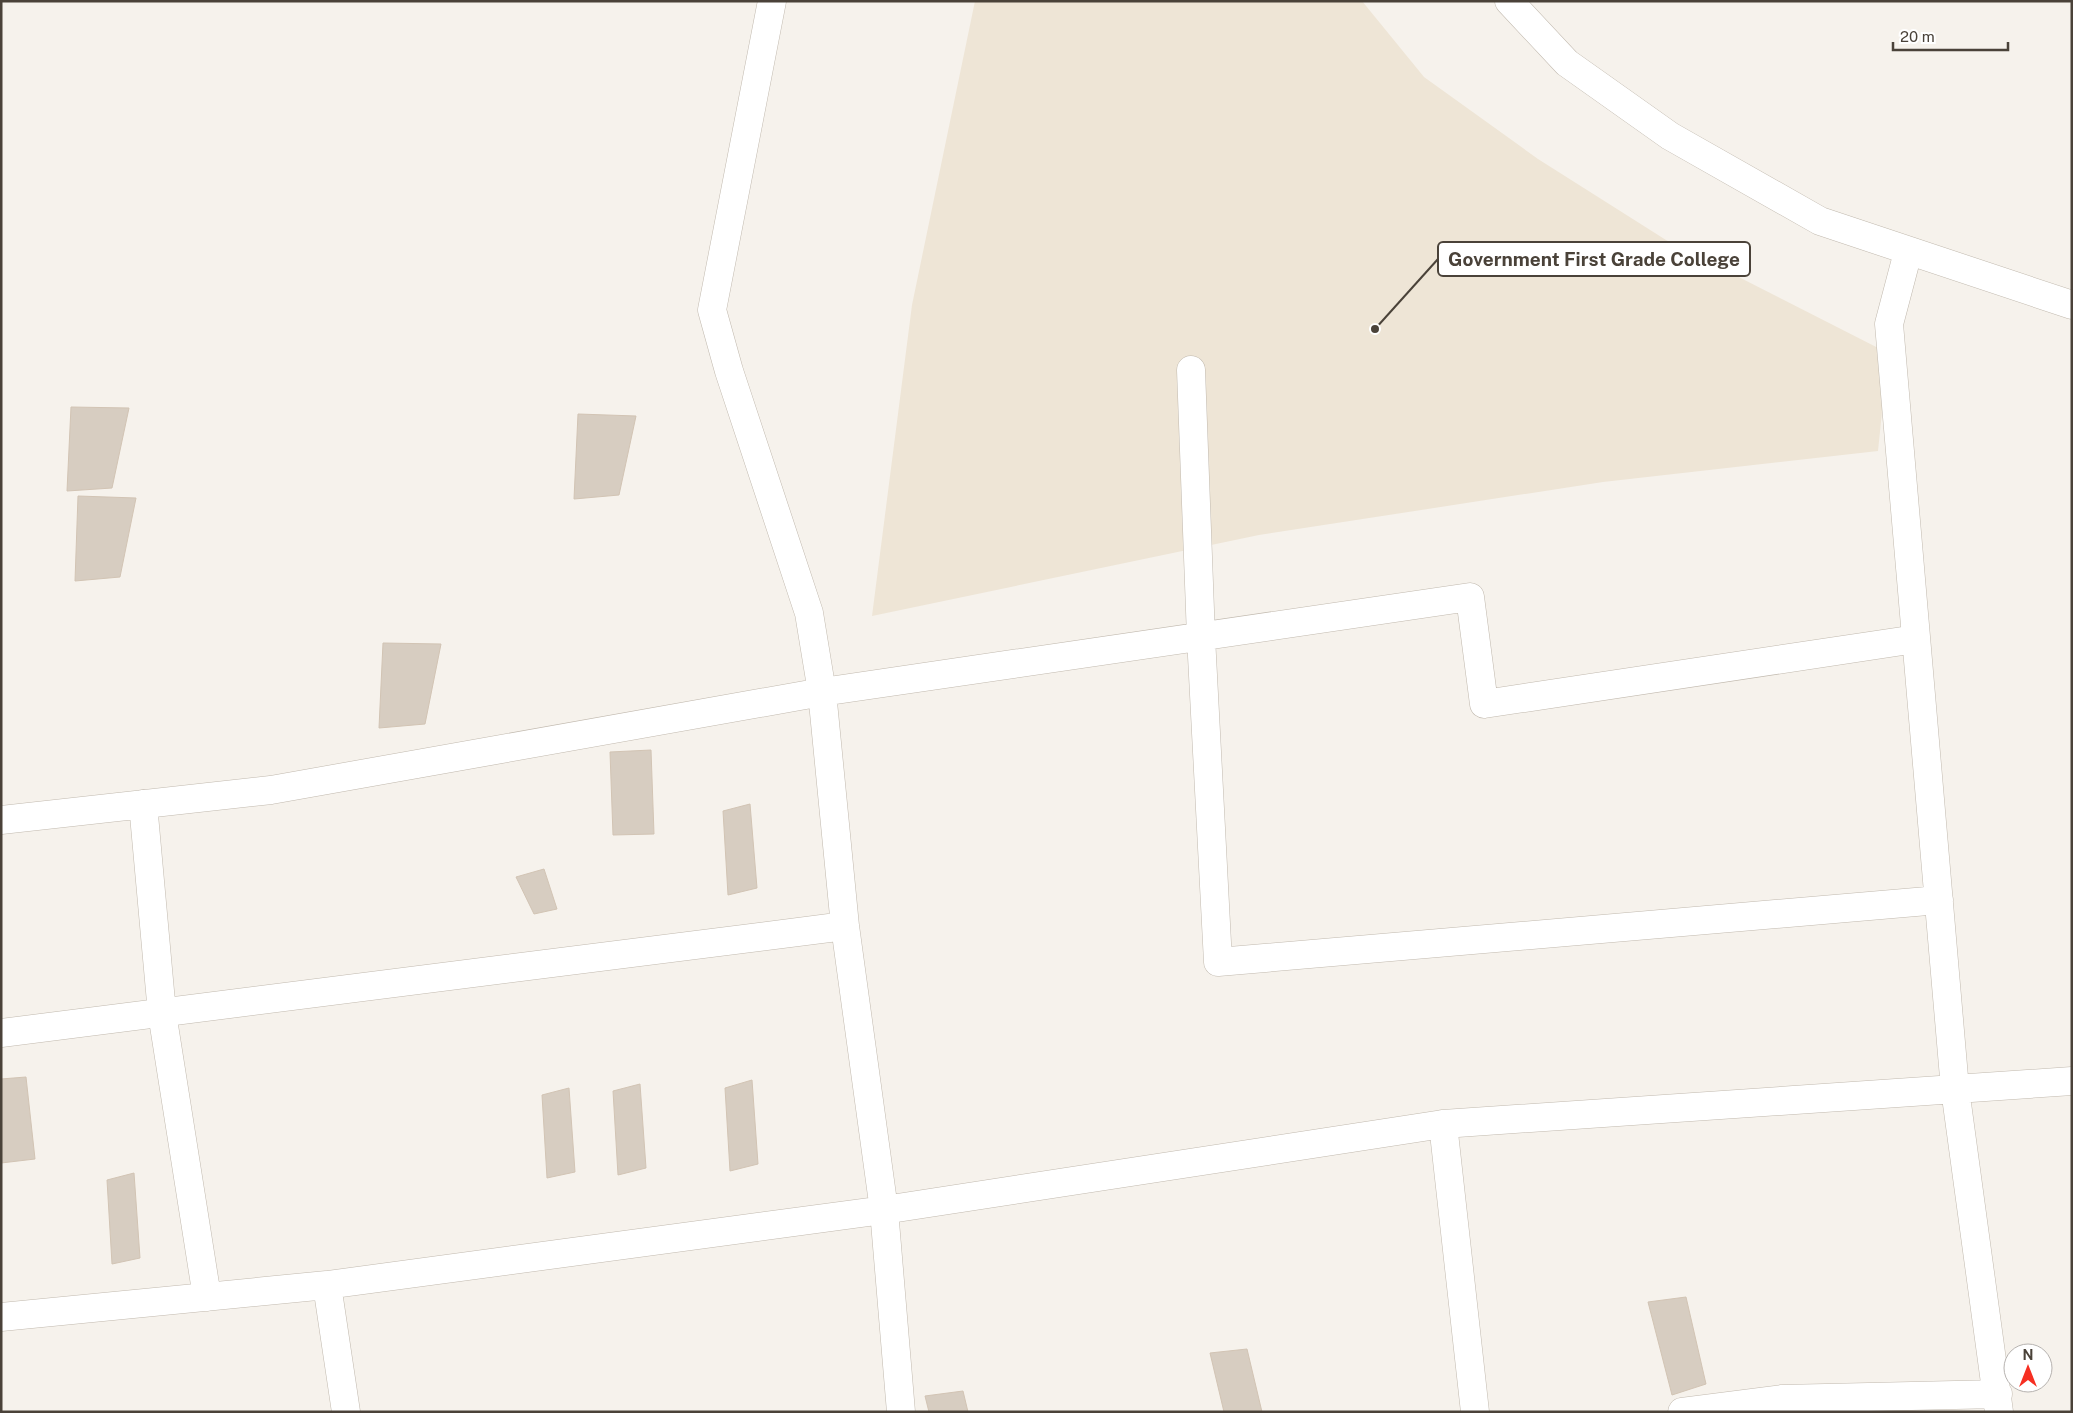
<svg xmlns="http://www.w3.org/2000/svg" width="2073" height="1413" font-family="'Public Sans',sans-serif">
<style>
.education{fill:#eee5d6}
.building{fill:#d7cdc1;stroke:#d2c4b4}
.lines{fill:none;stroke-linecap:round;stroke-linejoin:round}
.minor-casing{stroke:#c1b9ae;stroke-width:29}
.minor{stroke:#fff;stroke-width:28}
.leader{fill:none;stroke:#4a4239;stroke-width:2}
.callout-dot{fill:#4a4239;stroke:#fff;stroke-width:2}
.callout{fill:#fff;stroke:#4a4239;stroke-width:2}
.callout-label{font-size:19px;text-anchor:middle;font-weight:bold;fill:#4a4239}
</style>
<rect width="100%" height="100%" fill="#f6f2ec"/>
<path class="education" d="M975,1H1362L1424,77L1538,159L1666,240L1888,353L1878,451L1603,482L1259,535L872,616L912,305Z"/>
<path class="building" d="M71,407L129,408L112,488L67,491Z
M578,414L636,416L619,495L574,499Z
M78,496L136,498L120,577L75,581Z
M383,643L441,644L425,724L379,728Z
M651,750L654,834L613,835L610,752Z
M750,804L757,888L728,895L723,811Z
M544,869L557,909L534,914L516,877Z
M26,1077L35,1159L1,1163V1079Z
M752,1080L758,1164L730,1171L725,1088Z
M640,1084L646,1168L618,1175L613,1091Z
M569,1088L575,1172L547,1178L542,1095Z
M134,1173L140,1258L112,1264L107,1180Z
M1686,1297L1706,1384L1672,1395L1648,1302Z
M1247,1349L1262,1412H1224L1210,1353Z
M963,1391L968,1412H929L925,1396Z"/>
<g class="lines">
<defs>
<path id="minor" d="M772,1L712,310L729,371L809,613L822,692L845,926L884,1210L901,1412
M1509,1L1567,63L1670,136L1820,221L2072,305
M1908,252L1889,324L1955,1089L1999,1412
M1191,370L1201,637L1218,962L1939,900
M143,804L162,1013L207,1297
M1,820L271,790L822,692L1470,597L1484,704L1916,639
M1,1033L845,926
M1443,1124L1475,1412
M327,1285L346,1412
M1,1317L327,1285L884,1210L1443,1124L2072,1081
M1682,1412L1782,1399L1998,1394"/>
</defs>
<use href="#minor" class="minor-casing"/>
<use href="#minor" class="minor"/>
</g>
<path class="leader" d="M1375 329L1438 259"/>
<circle class="callout-dot" cx="1375" cy="329" r="5"/>
<rect class="callout" x="1438" y="242" width="312" height="34" rx="5"/>
<g class="callout-label">
<text x="1594" y="266">Government First Grade College</text>
</g>
<rect width="2073" height="1413" fill="none" stroke="#4a4239" stroke-width="5"/>
<g transform="translate(2028 1368)"><circle r="24" fill="#ffffff" stroke="#b7b3b0"/>
<path d="M0-4L9 19L0 12L-9 19Z" fill="#f62f22"/>
<text y="-8" font-size="14" font-weight="bold" text-anchor="middle" fill="#4a4239">N</text>
</g>
<path d="M1893 42v8h115v-8" fill="none" stroke="#4a4239" stroke-width="2.5"/>
<text x="1900" y="42" font-size="15" fill="#4a4239" stroke="#ffffff" stroke-width="4" paint-order="stroke">20 m</text>
</svg>
